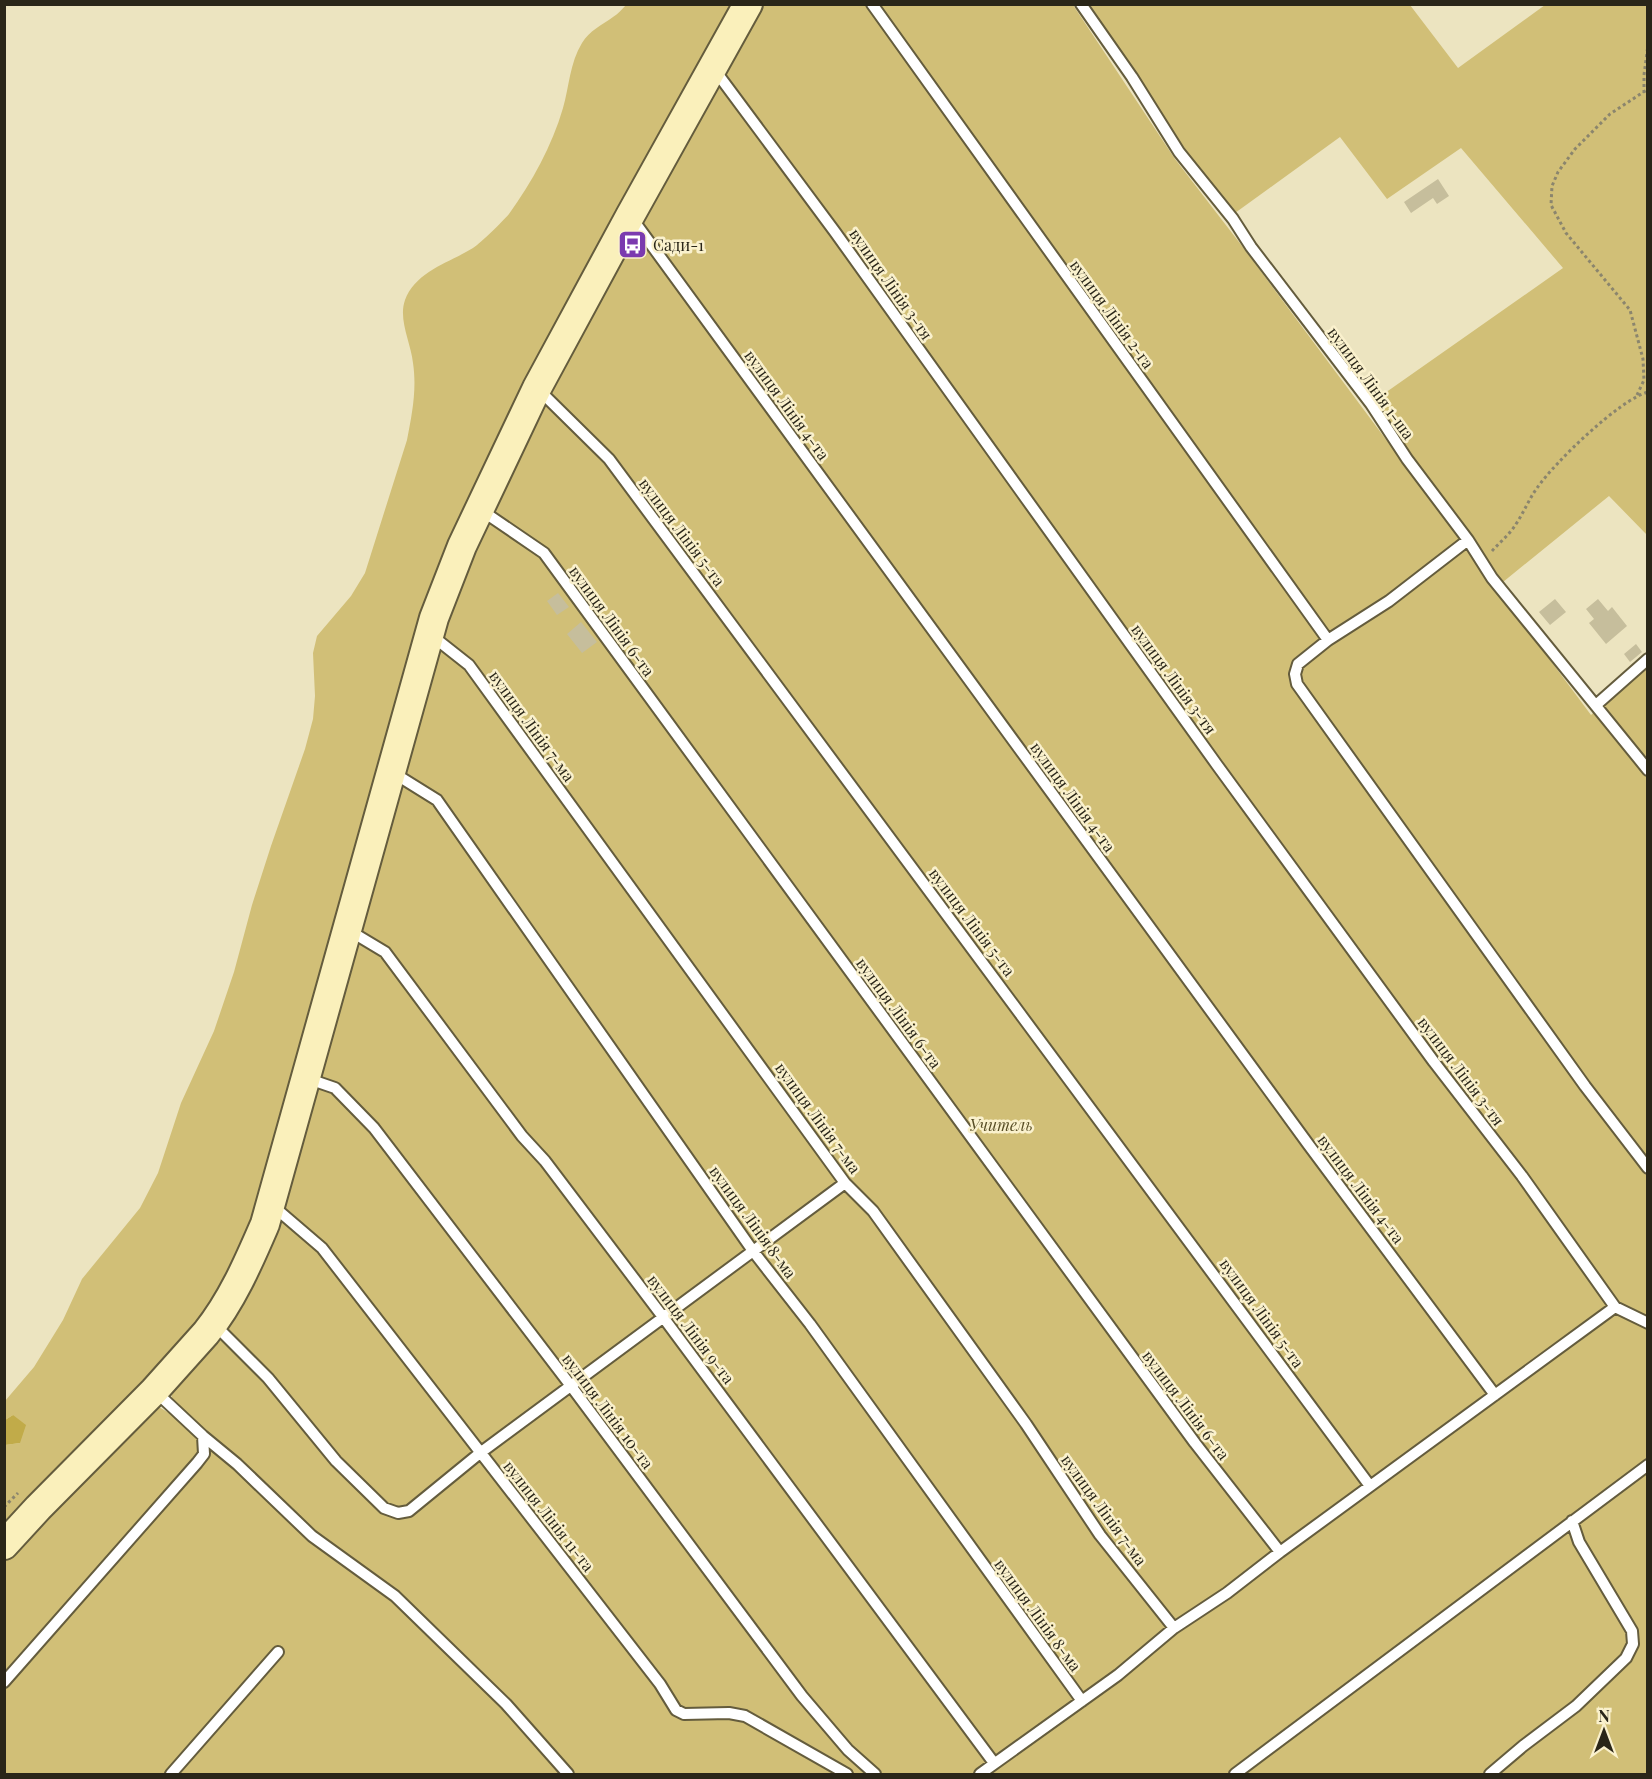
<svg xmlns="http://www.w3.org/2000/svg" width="1652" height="1779" font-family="'Playfair Display',serif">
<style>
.green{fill:#d1bf77}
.forest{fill:#c1ab49}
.building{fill:#c6be9c}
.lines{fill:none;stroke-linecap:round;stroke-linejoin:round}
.lane-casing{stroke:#645c3d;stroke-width:14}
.secondary-casing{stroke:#645c3d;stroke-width:32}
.path{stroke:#8b856d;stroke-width:3;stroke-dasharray:3 3;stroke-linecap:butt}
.lane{stroke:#fff;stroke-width:10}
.secondary{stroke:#faf0bb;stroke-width:28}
.labels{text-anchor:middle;stroke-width:5;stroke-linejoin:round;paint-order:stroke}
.poi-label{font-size:16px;fill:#2a2619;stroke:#faf1cd;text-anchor:start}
.street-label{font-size:16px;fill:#2a2619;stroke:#faf1cd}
.park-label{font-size:16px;font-style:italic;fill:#574d25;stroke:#faf1cd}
</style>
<rect width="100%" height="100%" fill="#ece4c0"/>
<path class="green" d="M626,5H737L455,542L256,1222L206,1320L5,1532V1445L20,1443L13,1415L5,1420V1401L34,1367L63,1320L82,1279L140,1208L158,1173L181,1103L214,1031L234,972L252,905L271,846L305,749L313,719L315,696L313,653L317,636L351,596L365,573L407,440C412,415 417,389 413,363C411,343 398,320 405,300C416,271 449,263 473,248C482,242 502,222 509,214C532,182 552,146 563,108C569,87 570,62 582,43C589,31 602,25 613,17C618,14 622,9 626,5Z
M755,5H1073L1175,159L1242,246L1591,715L1647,663V1774H5L4,1557L151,1408L159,1407L174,1416L181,1407L172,1398L171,1392L217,1332L445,615L539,400Z
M1090,5H1410L1458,68L1545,5H1647V535L1609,496L1503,582L1472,537L1411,457L1375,400L1563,268L1461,148L1387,199L1340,137L1235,213L1185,149Z"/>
<path class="forest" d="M13,1415L26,1425L20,1443L5,1445V1420Z"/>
<path class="building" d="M1438,179L1449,196L1437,204L1433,198L1411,213L1404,202Z
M558,593L569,607L557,615L547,601Z
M1555,599L1566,612L1550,625L1539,612Z
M1598,599L1608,611L1612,607L1627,626L1606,644L1589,623L1594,619L1586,609Z
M581,622L597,642L582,653L567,634Z
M1636,644L1642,652L1630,662L1624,654Z"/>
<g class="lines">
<defs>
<path id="lane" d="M872,4L1328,640
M1081,4L1132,77L1179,152L1233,219L1251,247L1371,404L1407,459L1468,540L1492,578L1648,770
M714,69L835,232L1217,765L1434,1062L1522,1176L1615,1307
M631,217L1308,1144L1495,1395
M539,390L609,459L1370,1486
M481,510L544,553L1195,1443L1280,1552
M1468,540L1389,601L1328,640L1298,664L1295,674L1297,684L1585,1086L1648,1168
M431,635L469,665L845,1183L873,1211L1026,1424L1100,1535L1174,1628
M1596,705L1648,659
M392,772L437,800L753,1251L810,1324L1082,1701
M350,931L385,952L522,1136L545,1161L663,1317L994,1763
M306,1078L335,1088L374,1128L571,1386L802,1696L848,1750L875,1774
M273,1206L322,1248L660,1684L676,1710L684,1714L729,1713L745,1716L847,1774
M215,1325L268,1378L336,1461L384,1508L398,1513L409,1511L480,1453L845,1183
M156,1392L203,1436L237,1464L312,1536L395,1596L506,1704L568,1774
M4,1682L197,1463L204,1454L203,1436
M171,1774L278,1652
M980,1774L1118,1675L1174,1628L1227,1593L1280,1552L1615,1307L1648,1323
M1235,1774L1648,1465
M1490,1774L1523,1746L1576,1706L1626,1658L1633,1644L1632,1631L1579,1542L1572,1521"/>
<path id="secondary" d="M4,1545L38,1508L154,1391L206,1333C232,1301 249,1261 265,1224L434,618L462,546L537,388L630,216L748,4"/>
</defs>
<use href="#lane" class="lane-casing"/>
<use href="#secondary" class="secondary-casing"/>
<path class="path" d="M1644,93V75L1648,45
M1637,395L1644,380L1643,359L1630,310L1566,233L1551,205L1552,186L1558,172L1575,149L1610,114L1648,89
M1492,551C1500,542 1510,534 1516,524C1524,512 1529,499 1537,488C1555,462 1619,400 1648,392
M4,1507L18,1493"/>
<use href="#lane" class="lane"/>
<use href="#secondary" class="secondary"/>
</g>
<defs>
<symbol id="bus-square" viewBox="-11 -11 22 22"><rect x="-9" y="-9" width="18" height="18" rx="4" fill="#7b3aaf" stroke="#faf1cd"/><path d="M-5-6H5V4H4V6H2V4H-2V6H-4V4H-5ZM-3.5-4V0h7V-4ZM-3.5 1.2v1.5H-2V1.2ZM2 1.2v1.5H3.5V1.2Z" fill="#fff"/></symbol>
</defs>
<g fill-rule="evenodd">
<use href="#bus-square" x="616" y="228" width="33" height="33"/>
</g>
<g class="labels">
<g class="poi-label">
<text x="653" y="251">Сади-1</text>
</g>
<g class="street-label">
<text transform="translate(891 284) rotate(55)" y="6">вулиця Лінія 3-тя</text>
<text transform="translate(1112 314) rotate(54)" y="6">вулиця Лінія 2-га</text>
<text transform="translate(1371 383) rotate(54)" y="6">вулиця Лінія 1-ша</text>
<text transform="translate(787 405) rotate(54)" y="6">вулиця Лінія 4-та</text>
<text transform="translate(682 532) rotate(53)" y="6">вулиця Лінія 5-та</text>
<text transform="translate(612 621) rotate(54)" y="6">вулиця Лінія 6-та</text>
<text transform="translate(1174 679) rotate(54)" y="6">вулиця Лінія 3-тя</text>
<text transform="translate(532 726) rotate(54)" y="6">вулиця Лінія 7-ма</text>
<text transform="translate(1073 797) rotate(54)" y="6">вулиця Лінія 4-та</text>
<text transform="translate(972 922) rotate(53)" y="6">вулиця Лінія 5-та</text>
<text transform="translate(899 1013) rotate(54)" y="6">вулиця Лінія 6-та</text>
<text transform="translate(1461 1071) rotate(53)" y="6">вулиця Лінія 3-тя</text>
<text transform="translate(818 1118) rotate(54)" y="6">вулиця Лінія 7-ма</text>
<text transform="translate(1361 1189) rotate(53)" y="6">вулиця Лінія 4-та</text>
<text transform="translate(753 1222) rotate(54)" y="6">вулиця Лінія 8-ма</text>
<text transform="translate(1262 1313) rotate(54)" y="6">вулиця Лінія 5-та</text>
<text transform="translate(691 1329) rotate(53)" y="6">вулиця Лінія 9-та</text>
<text transform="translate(1186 1405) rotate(53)" y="6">вулиця Лінія 6-та</text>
<text transform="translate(608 1411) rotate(53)" y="6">вулиця Лінія 10-та</text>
<text transform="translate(1104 1510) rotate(54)" y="6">вулиця Лінія 7-ма</text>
<text transform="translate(549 1516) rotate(52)" y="6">вулиця Лінія 11-та</text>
<text transform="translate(1038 1615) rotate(54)" y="6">вулиця Лінія 8-ма</text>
</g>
<g class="park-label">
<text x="1001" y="1131">Учитель</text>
</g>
</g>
<rect width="1652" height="1779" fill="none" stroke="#2a2619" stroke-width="12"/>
<g transform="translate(1604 1731)" stroke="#faf1cd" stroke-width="4.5" paint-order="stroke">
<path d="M0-4.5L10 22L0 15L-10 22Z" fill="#2a2619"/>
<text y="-9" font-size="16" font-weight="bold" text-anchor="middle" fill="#2a2619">N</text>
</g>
</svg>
